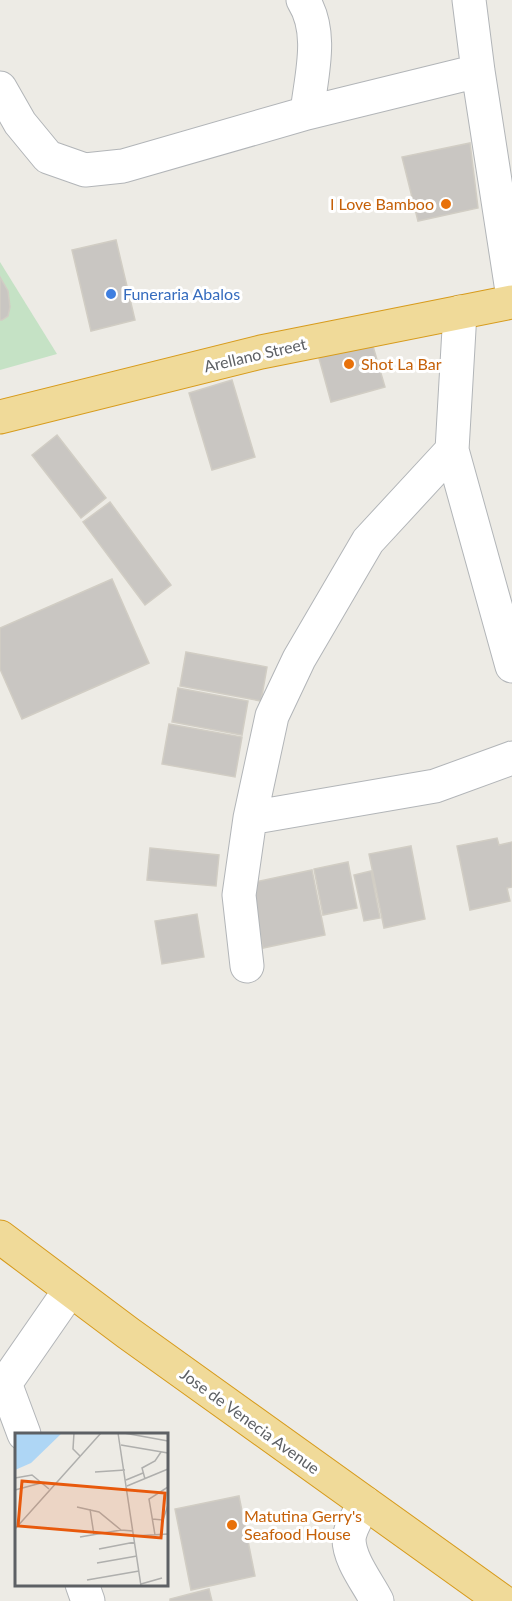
<svg xmlns="http://www.w3.org/2000/svg" width="512" height="1601" font-family="Lato,sans-serif">
<style>
.green{fill:#c5e2c5}
.building{fill:#c9c6c2;stroke:#d1cdc4;stroke-width:1.5}
.lines{fill:none;stroke-linecap:round;stroke-linejoin:round}
.minor-casing{stroke:#b2b5b8;stroke-width:35}
.highway-casing{stroke:#d79b1c;stroke-width:35}
.minor{stroke:#fff;stroke-width:33}
.highway{stroke:#f0da99;stroke-width:33}
.food-dot{fill:#e8710a;stroke:#fff;stroke-width:2}
.shop-dot{fill:#3f7fe0;stroke:#fff;stroke-width:2}
.labels{text-anchor:middle;stroke-width:6;stroke-linejoin:round;paint-order:stroke}
.food-label{font-size:16px;fill:#c56008;stroke:#fff;text-anchor:start}
.shop-label{font-size:16px;fill:#366cbe;stroke:#fff;text-anchor:start}
.street-label{font-size:16px;fill:#5d6064;stroke:#fff}
.inset-road{fill:none;stroke:#afafad;stroke-width:1.5}
.view{fill:#e8590c;fill-opacity:0.15;stroke:#e8590c;stroke-width:3}
.inset-edge{fill:none;stroke:#5d6064;stroke-width:3}
</style>
<rect width="100%" height="100%" fill="#edebe5"/>
<path class="green" d="M0,262L57,354L0,370Z"/>
<path class="building" d="M470,143L478,208L418,221L402,157Z
M116,240L135,320L91,331L72,250Z
M0,277L8,291L10,307L8,316L2,320H0Z
M370,336L385,387L331,402L317,351Z
M232,380L255,457L212,470L189,393Z
M57,435L106,498L81,518L32,455Z
M110,502L171,585L145,605L83,522Z
M112,579L149,663L22,719L0,669V628Z
M186,652L267,667L261,701L180,686Z
M178,688L248,701L242,735L172,722Z
M169,724L242,737L235,777L162,764Z
M497,838L499,845L512,842V887L507,888L510,901L470,910L457,846Z
M411,846L425,919L384,928L369,854Z
M150,848L219,855L216,886L147,880Z
M348,862L357,908L323,915L314,869Z
M312,870L325,935L263,948L250,883Z
M371,871L380,918L364,921L354,875Z
M197,914L204,957L162,964L155,921Z
M239,1496L255,1576L191,1590L175,1509Z
M209,1589L212,1601H170V1599Z"/>
<g class="lines">
<defs>
<path id="minor" d="M303,0C324,33 311,76 307,113
M469,0L478,71L512,291
M0,88L20,123L48,157L85,170L123,166L307,113L478,71
M460,312L452,450L512,666
M250,818L435,786L512,758
M247,966L239,895L250,818L272,716L299,659L368,541L452,450
M5,1383L24,1434
M0,1391L70,1290
M365,1503C359,1514 350,1527 349,1539C349,1560 368,1583 377,1601
M82,1584L88,1601"/>
<path id="highway" d="M0,417L261,352L512,302
M0,1237L128,1333L502,1601"/>
</defs>
<use href="#minor" class="minor-casing"/>
<use href="#highway" class="highway-casing"/>
<use href="#minor" class="minor"/>
<use href="#highway" class="highway"/>
</g>
<g class="food-dot">
<circle cx="446" cy="204" r="6"/>
<circle cx="349" cy="364" r="6"/>
<circle cx="232" cy="1525" r="6"/>
</g>
<circle class="shop-dot" cx="111" cy="294" r="6"/>
<g class="labels">
<g class="food-label">
<text x="434" y="210" text-anchor="end">I Love Bamboo</text>
<text x="361" y="370">Shot La Bar</text>
<text x="244" y="1522">Matutina Gerry's<tspan x="244" dy="18">Seafood House</tspan></text>
</g>
<g class="shop-label">
<text x="123" y="300">Funeraria Abalos</text>
</g>
<g class="street-label">
<text transform="translate(255 355) rotate(-13)" y="6">Arellano Street</text>
<text transform="translate(250 1421) rotate(36)" y="6">Jose de Venecia Avenue</text>
</g>
</g>
<g transform="translate(15 1433)">
<rect width="153" height="153" fill="#edebe5"/>
<path d="M47,0L16,30L0,37V1Z" fill="#aed6f5"/>
<path class="inset-road" d="M59,0L58,16L65,23M103,0L126,153M109,0L153,8M106,12L153,20M80,39L110,37M0,45L17,42L34,56M130,46L127,35L140,28L146,19M111,47L128,40M112,53L153,36M0,57L26,50M62,74L84,79L106,97M75,76L79,102M137,86L148,87L153,72M0,96L86,0M140,102L134,66L153,54M119,103L153,101M65,104L106,97L118,98M84,116L120,109M82,130L122,123M72,147L124,138M126,151L147,145"/>
<path class="view" d="M7,48L150,60L146,105L3,93Z"/>
<rect width="153" height="153" class="inset-edge"/>
</g>
</svg>
